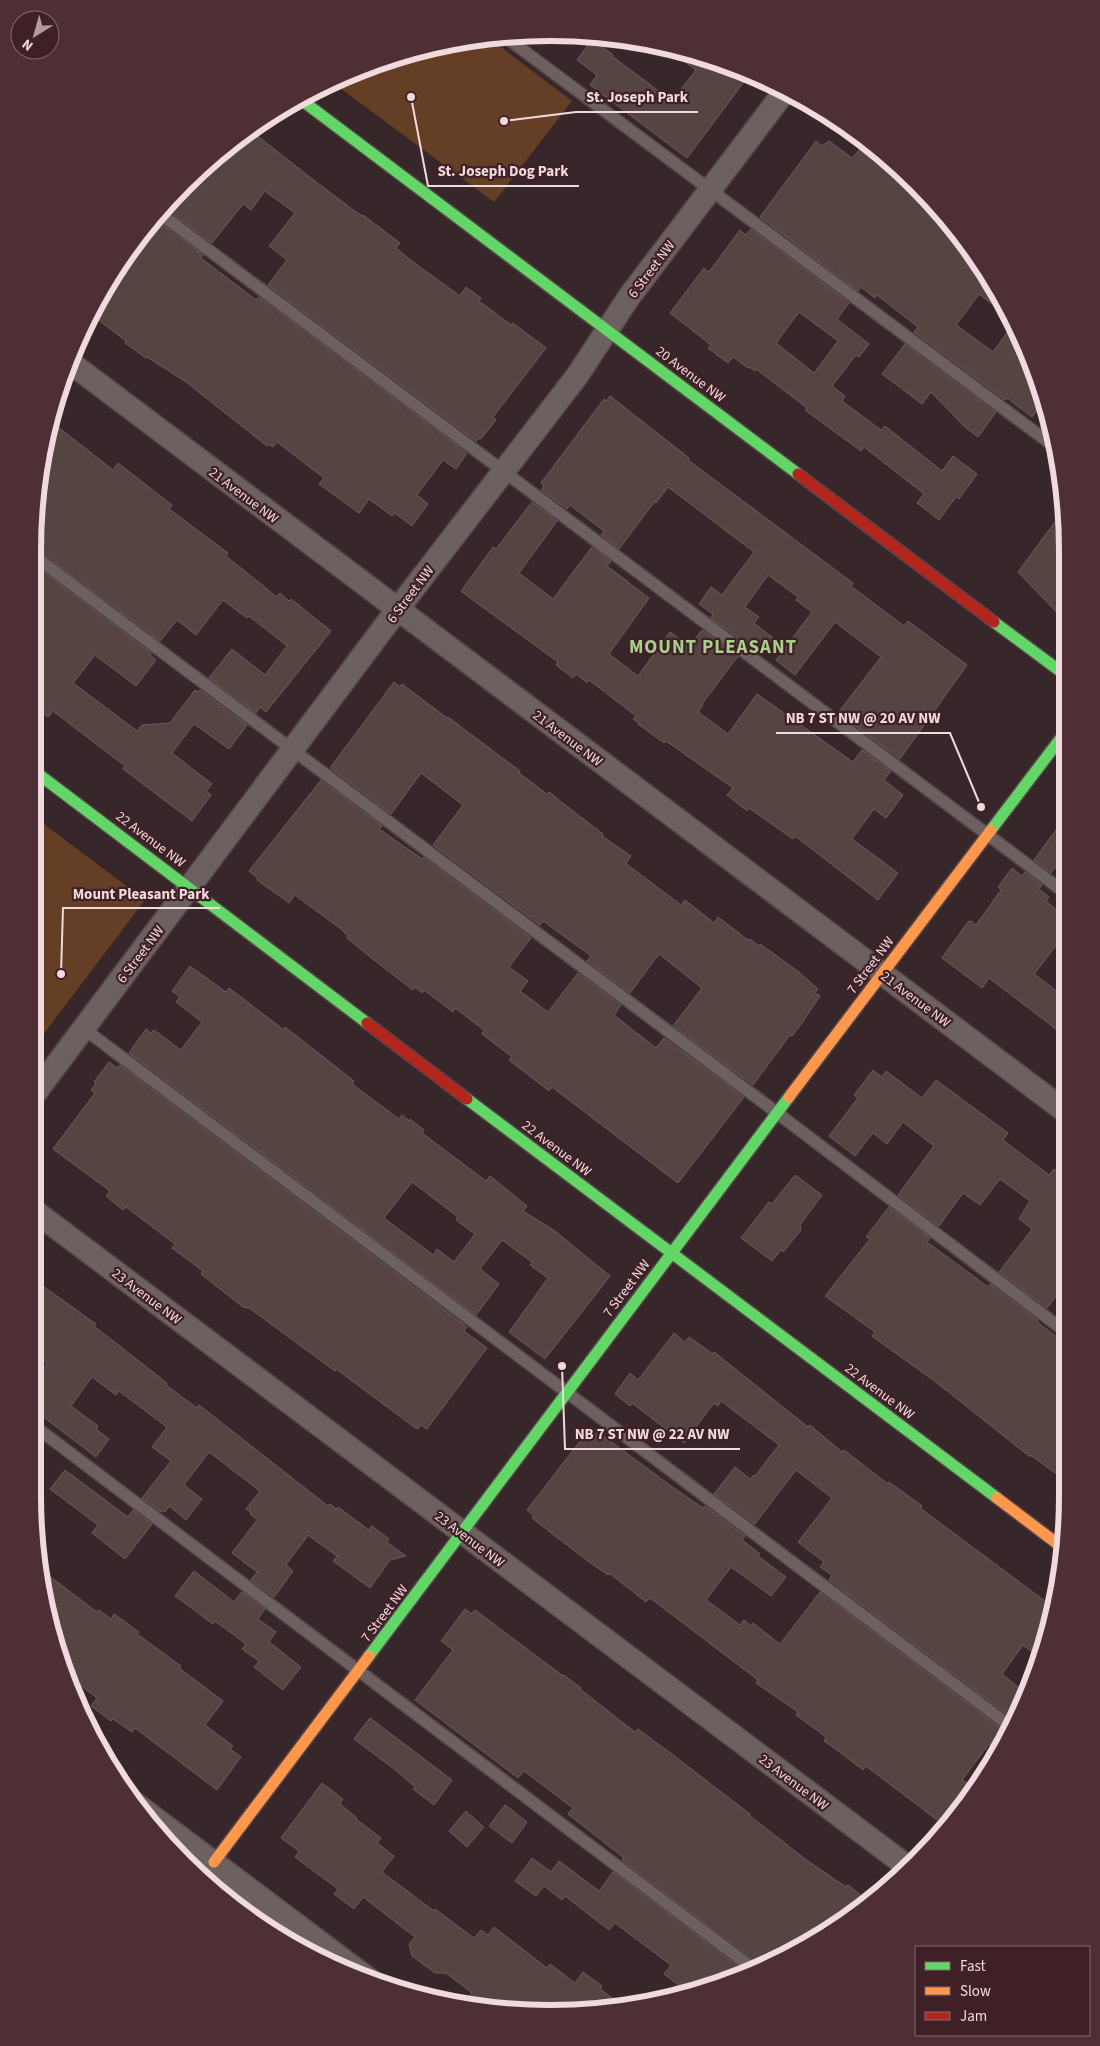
<svg xmlns="http://www.w3.org/2000/svg" width="1100" height="2046" font-family="'Source Sans 3',sans-serif">
<style>
.green{fill:#643f25}
.building{fill:#564443;stroke:#6b5c5c;fill-rule:evenodd}
.lines{fill:none;stroke-linecap:round;stroke-linejoin:round}
.lane-casing{stroke:#554548;stroke-width:14}
.street-casing{stroke:#554548;stroke-width:25}
.fast-casing{stroke:#554548;stroke-width:14}
.slow-casing{stroke:#554548;stroke-width:14}
.jam-casing{stroke:#554548;stroke-width:14}
.lane{stroke:#6d6061;stroke-width:11}
.street{stroke:#6d6061;stroke-width:22}
.fast{stroke:#63d668;stroke-width:11}
.slow{stroke:#ff974d;stroke-width:11}
.jam{stroke:#b3261e;stroke-width:11}
.labels{text-anchor:middle;stroke-width:4.5;stroke-linejoin:round;paint-order:stroke}
.street-label{font-size:14px;fill:#f0dadd;stroke:#3f2026}
.district-label{font-size:19px;font-weight:bold;letter-spacing:1px;fill:#a8cf8c;stroke:#3f2026}
.rim{fill:none;stroke:#f0dadd;stroke-width:6}
.leader{fill:none;stroke:#f0dadd;stroke-width:2}
.callout-dot{fill:#f0dadd;stroke:#3f2026;stroke-width:2}
.callout-label{font-size:15px;text-anchor:middle;font-weight:bold;fill:#f0dadd;stroke:#3f2026;stroke-width:4.5;stroke-linejoin:round;paint-order:stroke}
</style>
<rect width="100%" height="100%" fill="#38272a"/>
<path class="green" d="M489,38L572,101L494,202L332,82L416,50Z
M33,816L145,900L33,1048Z"/>
<path class="building" d="M592,39L613,55L612,56L672,101L696,70L667,49L716,60L749,75L687,158L590,85L597,75L577,60Z
M250,130L311,178L352,209L362,216L363,215L400,243L396,248L409,259L460,296L466,287L481,298L479,301L511,325L513,323L546,348L493,417L496,420L481,439L479,438L476,441L268,285L287,260L269,246L295,213L265,191L251,210L243,204L212,243L163,207L235,140L241,143Z
M816,141L822,146L829,141L852,158L864,145L894,168L892,170L913,186L980,262L1005,314L979,294L956,325L993,352L1012,326L1040,383L1044,401L1032,417L1007,398L1005,400L914,332L918,327L877,295L875,298L861,287L858,291L760,217Z
M154,218L203,255L201,258L256,300L259,297L467,453L456,469L443,460L417,495L428,504L412,526L395,513L392,516L369,499L359,513L319,484L324,478L277,442L273,447L268,444L267,446L186,382L147,357L146,358L125,343L126,341L92,315L102,292Z
M751,229L849,303L837,319L869,344L859,357L856,355L832,386L845,396L842,401L881,430L885,426L942,471L953,456L977,474L959,499L956,497L939,520L917,503L924,494L864,447L861,451L805,410L807,408L756,369L755,371L749,367L748,368L733,357L728,363L708,348L711,345L670,313L704,268L709,272L740,230L746,235ZM799,312L838,341L814,373L776,343Z
M905,344L996,412L978,437L966,428L931,392L922,404L882,374Z
M610,396L689,458L688,460L853,583L851,586L904,626L908,621L967,665L900,759L838,713L881,657L835,622L795,675L776,660L812,612L796,600L798,597L768,575L745,607L759,617L754,623L773,638L762,652L749,642L747,644L711,618L713,614L699,604L711,587L722,595L754,552L668,487L656,503L655,501L619,549L601,535L604,531L570,505L567,509L541,490L544,486L541,483L604,399L606,401Z
M49,420L113,470L118,463L172,505L169,509L228,553L226,556L277,597L280,593L289,601L291,599L331,631L266,712L260,707L256,713L209,678L232,649L265,675L287,646L249,616L247,618L223,600L196,635L177,620L160,641L38,550L34,549V516Z
M532,502L557,521L519,573L553,599L592,547L611,561L607,566L649,598L609,654L638,676L670,632L689,646L702,630L738,656L702,704L703,705L698,712L728,734L757,694L853,762L862,750L891,771L884,780L903,795L886,818L874,809L852,839L898,873L878,900L795,836L793,839L749,808L747,811L727,795L733,788L666,741L664,743L638,724L639,723L633,719L636,716L589,680L587,683L576,674L573,678L556,665L558,662L547,654L462,592V590L493,547L496,549Z
M1063,511L1064,620L1018,572Z
M34,565L151,653L150,655L156,660L136,686L95,655L73,683L137,731L142,725L170,723L195,690L198,692L200,690L247,725L229,749L194,724L172,753L212,784L206,791L211,795L192,821L123,769L125,766L53,711L48,717L33,706Z
M394,682L400,687L402,684L447,718L448,717L520,771L519,773L547,794L549,792L564,804L603,834L602,836L631,856L626,863L629,866L681,905L685,900L714,923L718,917L748,940L750,939L759,946L760,944L799,972L818,989L815,993L820,996L802,1023L792,1036L790,1035L753,1085L673,1026L702,988L659,954L630,993L587,961L591,956L543,921L540,925L433,845L463,805L421,773L391,814L330,768Z
M321,780L382,826L379,829L422,859L424,857L531,938L509,967L528,981L520,991L548,1012L578,973L621,1005L614,1015L656,1048L664,1038L744,1097L678,1183L552,1087L549,1091L509,1060L512,1057L482,1034L484,1030L455,1008L453,1012L424,990L422,993L415,987L413,990L374,960L347,938L348,936L341,929L295,895L289,903L257,880L258,878L249,871Z
M1064,819V856L1051,873L1034,860Z
M1012,868L1022,876L1025,872L1042,885L1039,889L1049,897L1046,901L1064,916L1065,934L1034,974L1065,997V1036L989,978L982,988L942,958L968,922L971,921L976,925L1001,890L998,887Z
M190,966L226,992L229,988L284,1030L285,1027L354,1081L352,1084L399,1119L402,1115L409,1121L410,1119L424,1130L422,1133L486,1181L490,1176L527,1206L523,1211L555,1231L610,1276L545,1359L509,1332L548,1278L530,1265L532,1262L502,1240L480,1269L499,1284L476,1315L129,1053L146,1029L151,1033L154,1030L181,1050L202,1022L176,1002L180,997L172,991ZM412,1182L458,1217L456,1220L475,1234L454,1262L437,1249L433,1255L384,1218Z
M109,1062L117,1068L120,1065L467,1327L464,1331L487,1348L427,1429L421,1425L418,1429L414,1427L336,1369L335,1371L249,1308L243,1307L201,1274L203,1271L172,1248L175,1244L126,1207L123,1210L106,1196L110,1191L53,1149L95,1093L91,1090L96,1084L94,1082Z
M873,1070L882,1077L886,1071L922,1098L936,1080L1008,1133L1003,1140L1049,1175L1054,1169L1065,1177L1066,1284L1047,1308L999,1272L1032,1229L1019,1219L1030,1201L1000,1179L980,1205L963,1193L939,1226L898,1195L934,1146L903,1122L887,1144L873,1133L855,1156L829,1136L858,1098L854,1095Z
M795,1175L822,1195L800,1225L801,1230L783,1252L781,1250L772,1261L741,1238L769,1202L772,1204Z
M889,1207L930,1238L927,1242L988,1287L990,1284L1038,1320L1037,1322L1066,1344V1481L1032,1456H1029L937,1383L872,1336L875,1332L825,1296L870,1239L866,1237Z
M33,1279L96,1324L94,1326L167,1383L166,1385L197,1408L199,1405L328,1506L330,1504L336,1509L338,1507L369,1530L372,1526L389,1539L387,1542L406,1556L390,1560L370,1588L333,1561L337,1556L308,1535L286,1565L293,1571L274,1597L251,1580L257,1572L232,1553L257,1520L250,1514L251,1512L246,1509L260,1491L209,1452L184,1485L202,1499L186,1520L169,1506L165,1512L162,1510L161,1512L142,1498L171,1461L152,1447L167,1427L119,1391L116,1395L92,1377L71,1406L98,1426L96,1429L109,1439L96,1457L33,1409V1382L47,1363L33,1353Z
M674,1333L685,1342L689,1337L713,1354L714,1352L808,1427L810,1425L842,1452L844,1450L888,1484L889,1482L903,1492L922,1506L920,1508L1053,1607L1050,1630L1039,1657L1023,1645L1002,1674L1024,1692L1013,1719L829,1580L832,1575L820,1567L824,1562L798,1542L832,1498L796,1470L755,1524L714,1494L735,1467L750,1479L754,1475L755,1476L779,1445L721,1401L718,1406L714,1403L684,1443L632,1403L630,1406L615,1394L630,1373L638,1380Z
M591,1427L678,1491L703,1508L705,1506L745,1536L742,1540L760,1554L758,1556L786,1577L771,1596L731,1567L706,1600L740,1625L744,1620L751,1626L753,1623L780,1644L820,1592L1007,1733L1000,1751L989,1744L962,1780L970,1785L966,1790L972,1794L962,1809L960,1808L948,1823L940,1817L937,1820L866,1766L863,1770L841,1753L824,1741L826,1737L796,1715L798,1712L756,1683L758,1680L654,1601L649,1598L646,1602L609,1573L608,1575L589,1562L532,1518L534,1516L527,1510Z
M65,1470L128,1517L133,1510L152,1524L125,1559L92,1533L98,1525L50,1489Z
M40,1569L97,1612L99,1610L111,1619L114,1614L139,1632L137,1634L181,1666L179,1668L223,1701L205,1725L233,1746L230,1749L241,1757L217,1790L135,1728L132,1732L113,1719L111,1721L91,1706L97,1698L65,1673L60,1663L42,1597Z
M194,1571L234,1602L242,1592L265,1609L258,1619L276,1632L269,1642L301,1667L283,1690L254,1667L259,1661L242,1649L246,1644L215,1621L213,1624L175,1596Z
M465,1609L472,1614L475,1610L563,1676L564,1675L581,1688L580,1689L585,1693L635,1732L638,1729L673,1755L750,1814L749,1815L805,1859L846,1887L848,1885L866,1899L855,1913L837,1926L817,1937L807,1930L790,1952L762,1967L622,1860L624,1858L568,1814L573,1808L524,1771L518,1778L415,1700L453,1650L441,1641Z
M370,1718L452,1780L434,1805L413,1789L415,1787L398,1772L354,1739Z
M322,1783L343,1799L340,1804L357,1818L356,1819L381,1838L377,1843L394,1856L382,1872L434,1911L435,1909L474,1938L481,1930L488,1935L494,1927L547,1968L550,1964L575,1983L583,1972L602,1986L600,1989L623,2006L584,2012H516L481,2007L468,1997L472,1993L446,1973H435L412,1956L409,1944L415,1937L363,1897L354,1909L334,1894L338,1889L295,1857L299,1851L281,1838Z
M505,1805L527,1822L512,1843L489,1826Z
M466,1811L484,1827L467,1847L449,1831Z
M532,1858L551,1872L559,1861L599,1891L613,1872L748,1974L690,1994L664,1974L671,1965L615,1923L609,1930L565,1896L562,1900L544,1886L536,1896L515,1881Z"/>
<g class="lines">
<defs>
<path id="lane" d="M504,36L1055,447
M158,212L1064,892
M34,556L764,1103L1066,1332
M83,1028L1010,1726
M33,1425L755,1970"/>
<path id="street" d="M72,364L1065,1111
M33,1096L397,610L577,376L629,297L785,91
M33,1210L908,1867
M133,1802L370,1980"/>
<path id="fast" d="M300,99L798,474
M994,622L1064,674
M33,770L367,1023
M991,830L1064,734
M467,1099L997,1498
M369,1656L789,1097"/>
<path id="slow" d="M789,1097L991,830
M997,1498L1063,1548
M214,1862L369,1656"/>
<path id="jam" d="M798,474L994,622
M367,1023L467,1099"/>
</defs>
<use href="#lane" class="lane-casing"/>
<use href="#street" class="street-casing"/>
<use href="#fast" class="fast-casing"/>
<use href="#slow" class="slow-casing"/>
<use href="#jam" class="jam-casing"/>
<use href="#lane" class="lane"/>
<use href="#street" class="street"/>
<use href="#fast" class="fast"/>
<use href="#slow" class="slow"/>
<use href="#jam" class="jam"/>
</g>
<g class="labels">
<g class="street-label">
<text transform="translate(651 269) rotate(-53)" y="5">6 Street NW</text>
<text transform="translate(691 374) rotate(37)" y="5">20 Avenue NW</text>
<text transform="translate(244 495) rotate(37)" y="5">21 Avenue NW</text>
<text transform="translate(410 594) rotate(-53)" y="5">6 Street NW</text>
<text transform="translate(568 738) rotate(37)" y="5">21 Avenue NW</text>
<text transform="translate(151 839) rotate(37)" y="5">22 Avenue NW</text>
<text transform="translate(140 954) rotate(-53)" y="5">6 Street NW</text>
<text transform="translate(870 965) rotate(-53)" y="5">7 Street NW</text>
<text transform="translate(916 999) rotate(37)" y="5">21 Avenue NW</text>
<text transform="translate(557 1148) rotate(37)" y="5">22 Avenue NW</text>
<text transform="translate(626 1288) rotate(-53)" y="5">7 Street NW</text>
<text transform="translate(147 1296) rotate(37)" y="5">23 Avenue NW</text>
<text transform="translate(880 1391) rotate(37)" y="5">22 Avenue NW</text>
<text transform="translate(470 1539) rotate(37)" y="5">23 Avenue NW</text>
<text transform="translate(384 1613) rotate(-53)" y="5">7 Street NW</text>
<text transform="translate(794 1782) rotate(37)" y="5">23 Avenue NW</text>
</g>
<g class="district-label">
<text x="713" y="653">MOUNT PLEASANT</text>
</g>
</g>
<path d="M0 0H1100V2046H0ZM550 41H550A509 509 0 0 1 1059 550V1496A509 509 0 0 1 550 2005H550A509 509 0 0 1 41 1496V550A509 509 0 0 1 550 41Z" fill="#4d2f35" fill-rule="evenodd"/>
<path class="rim" d="M550 41H550A509 509 0 0 1 1059 550V1496A509 509 0 0 1 550 2005H550A509 509 0 0 1 41 1496V550A509 509 0 0 1 550 41Z"/>
<path class="leader" d="M504 121L576 112H698M411 97L428 186H579M981 807L950 733H776M61 974L63 908H220M562 1366L565 1449H740"/>
<g class="callout-dot">
<circle cx="504" cy="121" r="5"/>
<circle cx="411" cy="97" r="5"/>
<circle cx="981" cy="807" r="5"/>
<circle cx="61" cy="974" r="5"/>
<circle cx="562" cy="1366" r="5"/>
</g>
<g class="callout-label">
<text x="637" y="102">St. Joseph Park</text>
<text x="503" y="176">St. Joseph Dog Park</text>
<text x="863" y="723">NB 7 ST NW @ 20 AV NW</text>
<text x="141" y="899">Mount Pleasant Park</text>
<text x="652" y="1439">NB 7 ST NW @ 22 AV NW</text>
</g>
<rect x="915" y="1946" width="175" height="90" fill="#3f2026" stroke="#866a6f"/>
<rect x="925" y="1962" width="25" height="8" fill="#63d668" stroke="#866a6f"/>
<text x="960" y="1971" font-size="15" fill="#f0dadd">Fast</text>
<rect x="925" y="1987" width="25" height="8" fill="#ff974d" stroke="#866a6f"/>
<text x="960" y="1996" font-size="15" fill="#f0dadd">Slow</text>
<rect x="925" y="2012" width="25" height="8" fill="#b3261e" stroke="#866a6f"/>
<text x="960" y="2021" font-size="15" fill="#f0dadd">Jam</text>
<g transform="translate(35 35) rotate(217)"><circle r="24" fill="#3f2026" stroke="#866a6f"/>
<path d="M0-4L9 19L0 12L-9 19Z" fill="#b09b9e"/>
<text y="-8" font-size="14" font-weight="bold" text-anchor="middle" fill="#f0dadd">N</text>
</g>
</svg>
